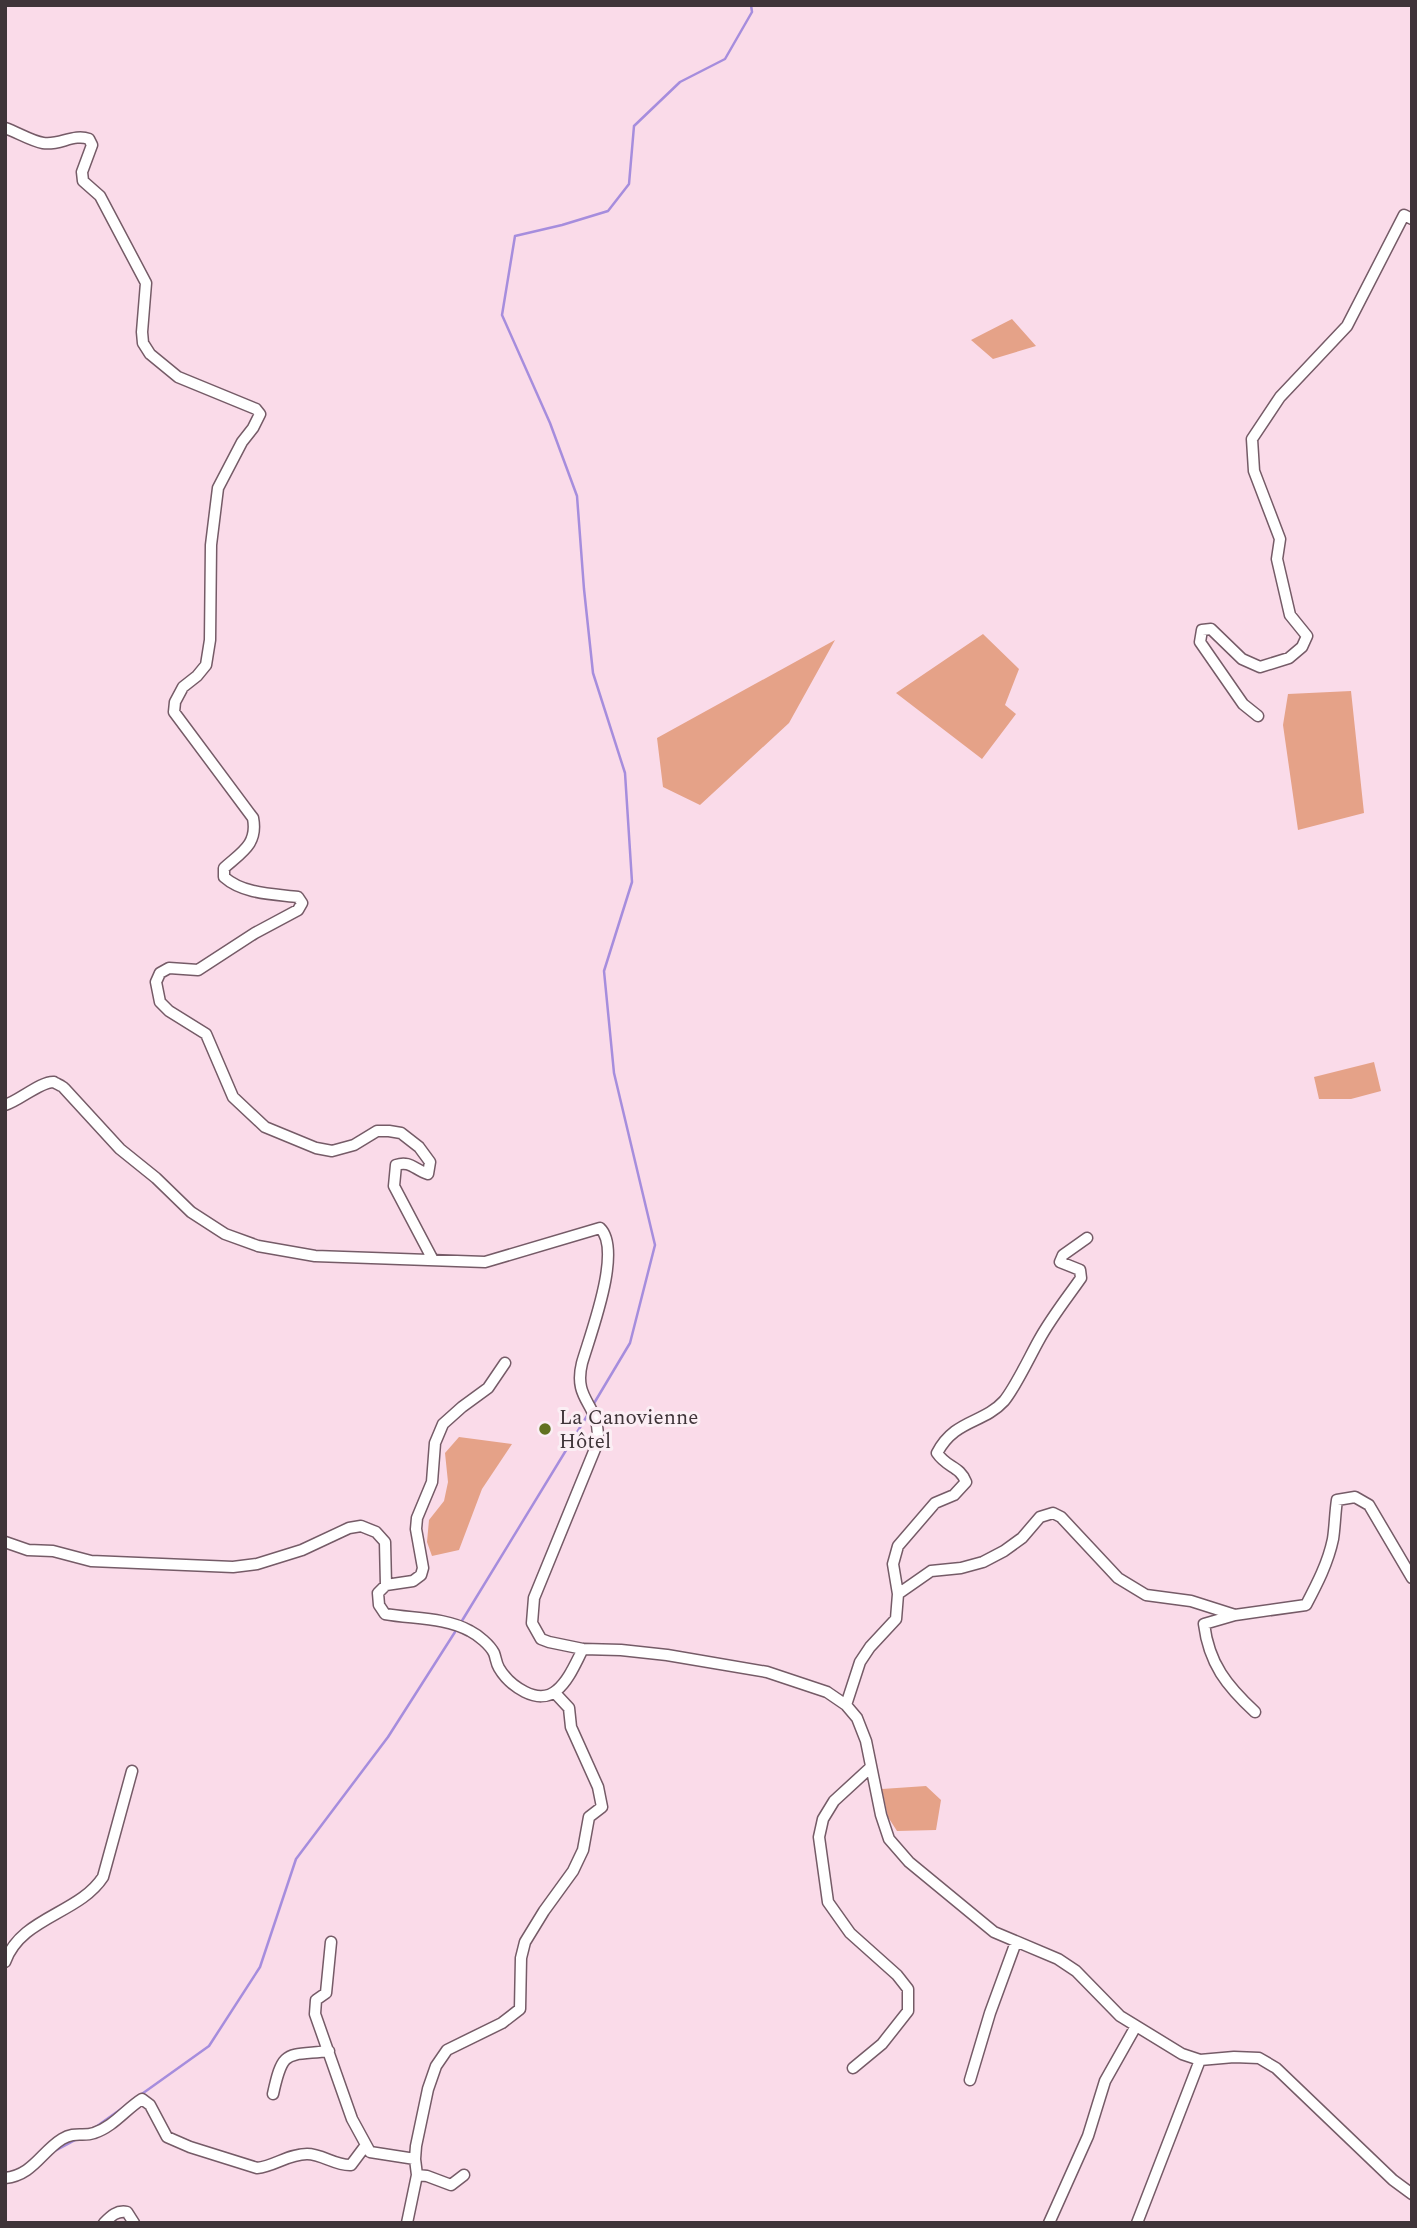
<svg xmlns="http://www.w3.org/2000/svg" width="1417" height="2228" font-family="Spectral,serif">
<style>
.green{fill:#e5a288}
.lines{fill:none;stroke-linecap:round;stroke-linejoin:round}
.stream{stroke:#a68ddd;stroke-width:2.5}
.street-casing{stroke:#755b67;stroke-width:13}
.street{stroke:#fff;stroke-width:10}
.poi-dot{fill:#617220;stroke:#fbeef4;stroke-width:2.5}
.labels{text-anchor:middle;stroke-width:6;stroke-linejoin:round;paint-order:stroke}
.poi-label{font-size:21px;fill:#3f3439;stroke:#fbeef4;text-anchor:start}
</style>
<rect width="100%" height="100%" fill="#fadbe9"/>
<path class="green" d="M1012,319L1036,346L993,359L971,340Z
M983,634L1019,669L1005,705L1016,714L982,759L896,693Z
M835,640L789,723L700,805L663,787L657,738Z
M1351,691L1364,813L1298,830L1283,725L1288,694Z
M1374,1062L1381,1091L1351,1099H1319L1314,1077Z
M459,1437L512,1444L482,1489L459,1550L432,1556L427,1542L429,1520L444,1501L448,1482L445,1453Z
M926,1786L941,1800L936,1830L897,1831L888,1817L882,1789Z"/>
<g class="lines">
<path class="stream" d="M593,1405L630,1343L655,1245L614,1073L604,971L632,882L625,773L593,673L584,589L577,496L550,423L502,315L515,236L562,225L608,211L629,184L634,126L680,82L725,59L752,12L751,5
M460,1624L590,1411
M139,2096L209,2046L260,1967L296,1859L388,1737L455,1632
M93,2129L128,2104
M51,2153L79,2138"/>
<defs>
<path id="street" d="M5,128C17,132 31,141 43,143C59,146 74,133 89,139L92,145L82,172L83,181L100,196L146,283L142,332L143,343L150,354L178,377L256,409L260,414L253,428L242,442L218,488L211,545L210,640L206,665L197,676L183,687L175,702L174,712L253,818C258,844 242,852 224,868V877C243,894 273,894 298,897L302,903L298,910L255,933L198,970L169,968L160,973L156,982L160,1002L169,1011L206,1034L233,1097L265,1127L316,1148L332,1151L354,1145L377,1131H389L401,1133L419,1147L430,1162L428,1174C415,1170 410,1160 396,1165L394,1186L433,1260
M1258,716L1243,704L1200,642L1202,630L1211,629L1242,659L1260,667L1289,658L1302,647L1307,636L1290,615L1277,559L1280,539L1254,471L1252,439L1280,397L1347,326L1404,215L1412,219
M5,1105C19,1101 41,1081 54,1082C55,1083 64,1087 64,1088L120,1149L156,1178L191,1212L225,1234L258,1246L315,1256L485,1262L600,1228C623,1250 590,1335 582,1363C573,1399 597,1403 598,1434C598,1438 596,1445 595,1449L534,1598L532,1623L541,1639L549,1642L583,1649L621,1650L667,1655L767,1672L827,1692L846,1705L857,1718L866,1741L881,1815L889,1839L909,1862L994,1932L1058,1959L1076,1971L1120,2016L1182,2054L1200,2060L1234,2057L1259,2058L1276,2068L1393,2180L1412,2194
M505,1363L488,1388L462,1407L443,1424L435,1443L432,1482L417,1518L416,1529L423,1568L421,1575L413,1581L386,1585L378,1593L379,1605L385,1614C413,1619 445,1617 470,1631C478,1635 490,1645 494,1653C496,1658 496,1663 499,1668C509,1685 538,1707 557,1690C569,1680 576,1662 583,1649
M5,1542L28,1550L53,1551L91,1561L233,1567L257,1564L302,1550L349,1528L361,1526L376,1532L385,1542L386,1585
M898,1594L931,1571L961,1568L983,1562L1004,1551L1022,1538L1040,1517L1053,1513L1061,1517L1118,1578L1146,1595L1191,1601L1235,1615
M846,1705L860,1662L870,1647L896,1619L898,1594L893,1564L898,1546L935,1503L954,1495L966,1482C960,1466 947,1468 937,1453C955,1419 983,1424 1004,1401C1015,1388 1030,1356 1039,1340C1051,1318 1067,1298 1081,1278L1080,1270L1060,1262L1063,1255L1087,1238
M1255,1712C1227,1686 1209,1664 1204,1624L1235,1615L1306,1605C1317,1584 1328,1563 1333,1539C1335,1526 1335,1513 1337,1500L1355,1497L1369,1505L1412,1578
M331,1942L326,1993L316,2000L315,2014L352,2119L370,2152L415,2159
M5,1962C21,1917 79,1914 103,1877L132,1771
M853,2068L882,2044L908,2011V1989L897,1975L850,1933L828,1902L819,1837L823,1819L834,1801L871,1767
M970,2080L990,2013L1016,1942
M273,2094C283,2048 286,2056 329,2051
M417,2175L427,2176L451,2185L464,2175
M5,2178C33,2175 41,2152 62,2139C75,2131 83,2137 94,2133C113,2127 126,2109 142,2099L150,2105L167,2137L190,2147L257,2168C275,2166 288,2154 307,2154C322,2154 336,2166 351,2165L366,2145
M104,2223C111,2216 117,2210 127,2212L134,2223
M407,2223L417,2175L415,2159L416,2146L428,2089L436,2066L447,2050L502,2023L520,2009L521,1958L525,1942L544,1911L573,1871L583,1850L589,1817L602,1807L598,1787L571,1727L569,1708L555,1693
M1049,2223L1088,2136L1105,2081L1136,2026
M1137,2223L1200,2060"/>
</defs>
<use href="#street" class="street-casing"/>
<use href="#street" class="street"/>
</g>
<circle class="poi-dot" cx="545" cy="1429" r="7"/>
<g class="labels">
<g class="poi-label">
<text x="559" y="1424">La Canovienne<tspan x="559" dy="24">Hôtel</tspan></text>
</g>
</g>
<rect width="1417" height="2228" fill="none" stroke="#3f3439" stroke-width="14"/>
</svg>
